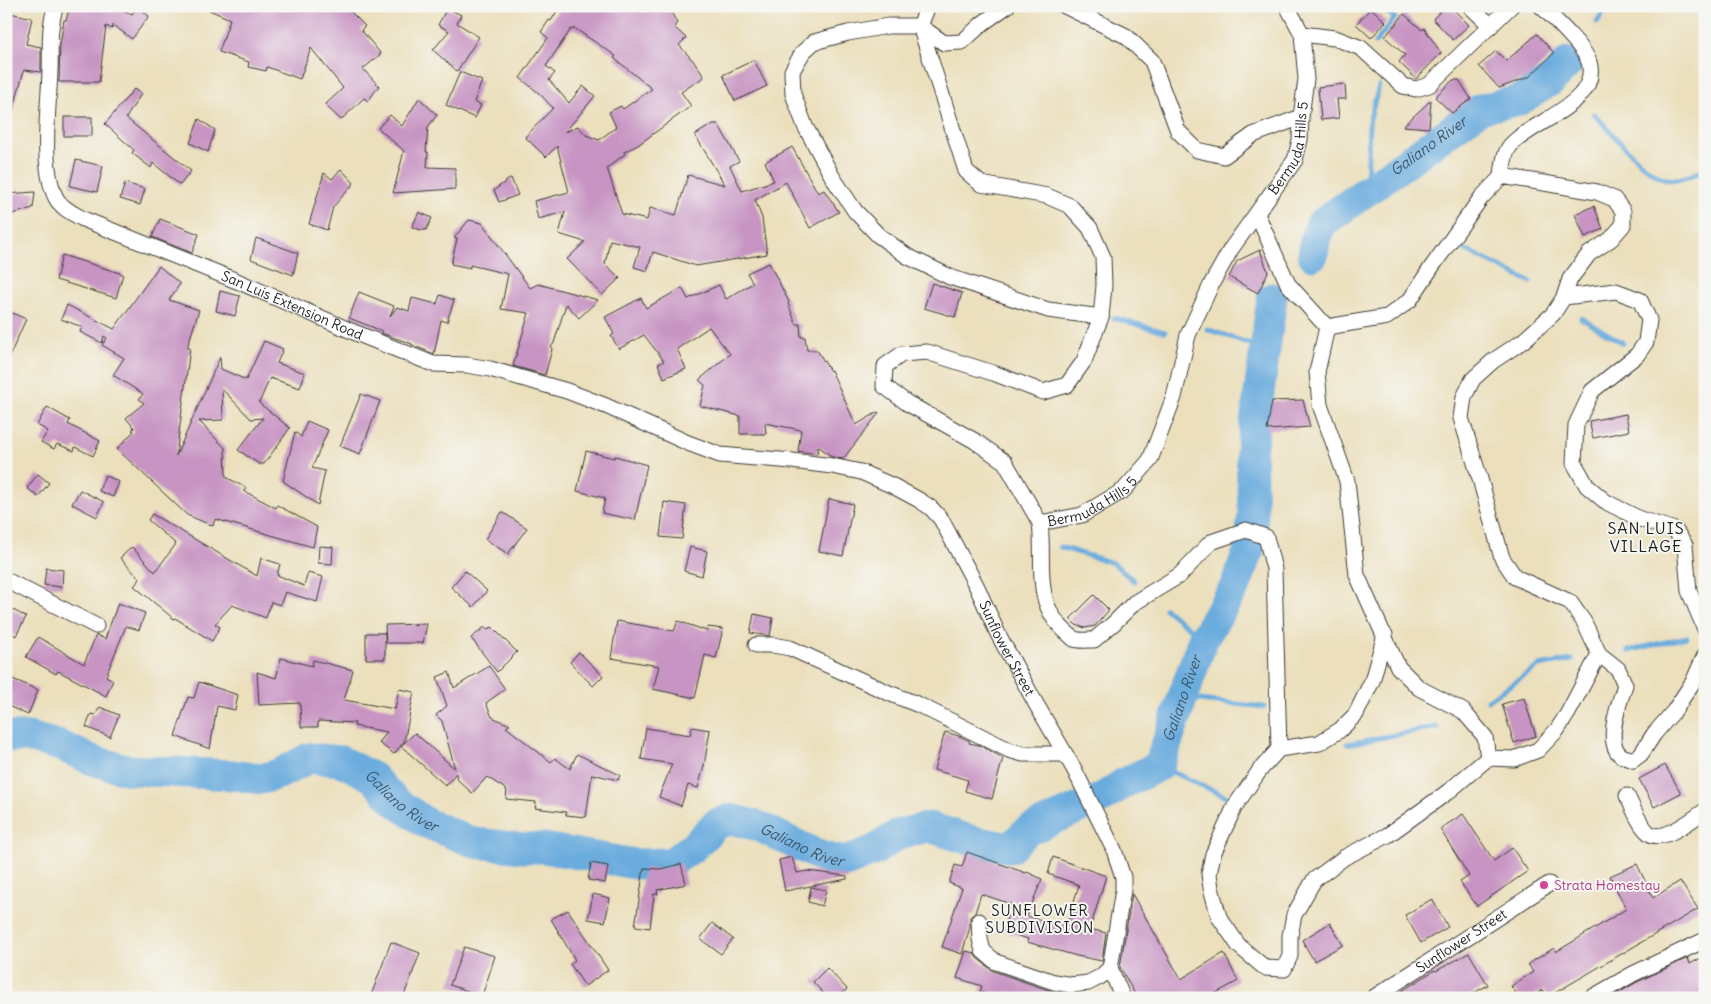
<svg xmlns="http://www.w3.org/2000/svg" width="1711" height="1004" font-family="Delius,sans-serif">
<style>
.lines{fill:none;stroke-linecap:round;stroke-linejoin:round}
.stream{stroke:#6aacde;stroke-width:5}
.river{stroke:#6aacde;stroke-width:31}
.building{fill:#c794c3;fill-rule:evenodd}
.minor-casing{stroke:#3b3934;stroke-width:17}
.minor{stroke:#fff;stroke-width:15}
.hotel-dot{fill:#d1479c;stroke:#f6f6f2;stroke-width:2}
.labels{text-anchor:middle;stroke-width:4;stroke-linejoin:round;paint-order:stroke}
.street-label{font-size:14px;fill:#1c1c1c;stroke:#f6f6f2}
.hotel-label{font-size:14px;fill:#b23c85;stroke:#f6f6f2;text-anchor:start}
.water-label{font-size:15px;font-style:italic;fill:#3b566a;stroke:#f6f6f2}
.neighbourhood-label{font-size:15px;letter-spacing:1px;fill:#1c1c1c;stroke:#f6f6f2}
.quarter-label{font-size:16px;letter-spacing:1px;fill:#1c1c1c;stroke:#f6f6f2}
</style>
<rect width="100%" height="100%" fill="#f6f6f2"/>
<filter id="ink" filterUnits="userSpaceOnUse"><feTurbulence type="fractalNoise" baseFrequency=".02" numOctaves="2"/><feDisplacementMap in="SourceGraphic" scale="10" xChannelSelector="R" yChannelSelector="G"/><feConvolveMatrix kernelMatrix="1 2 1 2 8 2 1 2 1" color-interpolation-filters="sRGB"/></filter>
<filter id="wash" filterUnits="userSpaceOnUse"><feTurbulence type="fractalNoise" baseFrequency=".0096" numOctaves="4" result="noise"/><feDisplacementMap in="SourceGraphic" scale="20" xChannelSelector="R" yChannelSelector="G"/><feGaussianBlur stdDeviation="1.12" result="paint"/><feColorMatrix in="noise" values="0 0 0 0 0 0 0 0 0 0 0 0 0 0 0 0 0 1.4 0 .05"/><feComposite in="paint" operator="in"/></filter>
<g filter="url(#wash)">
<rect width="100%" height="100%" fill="#ebdfbc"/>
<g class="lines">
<path class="stream" d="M1597,22L1609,6
M1375,43L1395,18L1381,6
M1594,114C1610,130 1647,176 1667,179C1681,181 1693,175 1705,169
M1367,191L1369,122L1379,86
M1464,249L1530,282
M1114,318L1165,332
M1581,318L1623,343
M1207,329L1265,349
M1060,547L1113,563L1134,581
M1165,609L1203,639
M1628,651L1687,637
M1181,698L1264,707
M1488,700L1539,666L1572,660
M1347,744L1437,727
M1159,766L1227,797"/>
<g class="river">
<path id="s1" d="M1313,255L1315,240L1321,224L1480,109L1520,100L1552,80L1568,63"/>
<path id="s2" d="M6,737H28L61,746L94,761L130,770L233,775L261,779L279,774L309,758L341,761L372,777L396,802L426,823L475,843L523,848H544L635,864L670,863L692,848L716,824L731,819L758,826L822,857L845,862L875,850L899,834L929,827L973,841L1010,848L1027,831L1102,798L1124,783L1159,766L1203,639L1236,585L1249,550L1253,514L1251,451L1272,298"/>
</g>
</g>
<g id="blocks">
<path class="building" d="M70,6H112L132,14L137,6L149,16L132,39L113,25L112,29L106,26L99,82H59L60,45L64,20H66Z
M200,6H338L348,9L365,26L361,30L381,54L363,69L379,86L368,101L364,98L341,120L325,105L343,88L311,48L300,79L267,67L266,71L248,67L249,62L219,52L230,19Z
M560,6H668L677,23L674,27L686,38L679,45L696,64L704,77L681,92L691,106L638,145L624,152L625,154L607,168L622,214L647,220L650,208L676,215L688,175L725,185L695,135L713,124H718L739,161L730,166L742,191L774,181L765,162L792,147L818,193L824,190L839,212L810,228L786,182L755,200L762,218L767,254L696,266L653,252L647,271L634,267L640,247L610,240L605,264L620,278L602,295L567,259L585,242L559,234L565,212L538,219L534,201L569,192L557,146L546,157L525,137L553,108L540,94L520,78L548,38L541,32L549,20L551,21ZM574,28L616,56L614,58L652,89L623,109L621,106L609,112L616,127L599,140L586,135L578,126L565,132L595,96L583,86L569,103L549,80L555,73L546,66L571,29L573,30Z
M1445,6H1450L1469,25L1453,40L1433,19Z
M447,8L461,15L457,23L479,37L457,71L433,50L449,31L438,25Z
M1371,8L1386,22L1371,38L1356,24Z
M6,12L32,18L26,44L41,47V72L24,70L11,118L6,117Z
M1404,14L1422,30L1424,28L1441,53L1416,79L1399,62L1405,55L1385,37Z
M1537,34L1554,53L1529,77L1499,88L1479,66L1496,51L1506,61Z
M754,60L767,86L735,101L723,75Z
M460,72L482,81L474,102L481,105L475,118L446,105Z
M1453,80H1459L1471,99L1452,113L1435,97Z
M1345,84L1346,99H1337L1339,118L1321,120L1318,87Z
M134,89L141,94L126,118L191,171L180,185L153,163L151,168L132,153L134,150L105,124Z
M419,98L437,115L428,127L426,152H428L427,167L455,168V189L393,193L404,151L378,128L390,115L402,126Z
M1431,100L1429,128L1403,126Z
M64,117H92V136H64Z
M199,119L215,130L208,152L190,143Z
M76,160L103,166L97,192L70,186Z
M341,169L354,183L333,207L327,230L309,224L324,173L332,179Z
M511,178L518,195L499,202L494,190Z
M125,183L145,189L140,205L120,199Z
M35,192L33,208L6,216V194Z
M1594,206L1603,229L1585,237L1575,214Z
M419,212L432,218L426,230H421L412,227Z
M160,219L199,234L192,253L152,237Z
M469,220L482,223L530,288L538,284L598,300L579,318L566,304L554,343L551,347L552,349L545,375L513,366L529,313L501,309L508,274L470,265V268L451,264L457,239L454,238Z
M256,238L298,253L293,275L251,259Z
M1260,250L1268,272L1258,293L1229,277L1237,261Z
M62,255L123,274L116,298L56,280Z
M769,263L789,302L788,303L796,324H800L801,337H805L807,350H817L830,371L831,370L856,425L878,412L879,413L843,459L832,457L818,446L817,454L798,451L801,430L765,423L766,434H740V416L700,406L705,385L699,380L730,354L709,327L677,349L686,369L664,378L658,364L664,361L644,335L619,349L611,336L614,334L605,317L641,298L646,308L682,288L688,299L719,285L726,299L753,283L747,273Z
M159,266L180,284L169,300L199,310L187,348H190L176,456L220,357L221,369L246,380L264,341L283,349L277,363L305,373L300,388L270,378L259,403L290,428L264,464H259L238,450L263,418L251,419L222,389L223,420L199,421L225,448L226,477L246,488L244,491L276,508L277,505L317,527L313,547L215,519L213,526L187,515L117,449L134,431L132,430L134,428L126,418L144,403L139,399L143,394L113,375L124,358L102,345L107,338L104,336L102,343L80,332L82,327L61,319L67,305L114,329Z
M932,283L962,293L955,317L924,308Z
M220,291L240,296L235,316L216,311Z
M359,292L394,306L390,316L397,307L409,311L412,298L437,304L440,295L454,300L447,322L441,320L434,354L412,345V344L381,333L382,331L349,318Z
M6,310L26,319L6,364Z
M361,394L380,401L360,454L340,446Z
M1303,400L1310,427L1267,430L1272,401Z
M47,407L70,420L68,424L100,441L93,456L75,447L74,451L57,444L54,449L41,442L48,431L37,425Z
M1626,414L1629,431L1593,438L1589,421Z
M307,421L328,430L312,468L325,471L318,505L283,481L295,432L301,437Z
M586,451L614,458L615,456L647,465L635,520L602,513L605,498L577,491Z
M38,474L49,483L38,497L27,488Z
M105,475L119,482L113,497L99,491Z
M80,490L104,502L97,517L72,504Z
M829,499L853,504L843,556L819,551Z
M664,502L686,505L682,539L660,537Z
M502,512L527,528L508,554L485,539Z
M152,514L257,576L261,558L280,564L277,575L304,586L308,573L323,577L317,602L285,592L280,605L271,602L266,618L232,605L215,624L220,627L212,641L175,618L174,619L134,586L140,579L120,558L132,547L155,572L176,544L148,520Z
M319,546L333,547L332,564L318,563Z
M690,547L707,551L702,576L684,571Z
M46,568L63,570L62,587L44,585Z
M465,571L487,591L473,607L451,587Z
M1094,595L1109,610L1095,626L1085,628L1076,625L1070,619Z
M118,603L145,613L139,630L126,626L106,676L113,680L106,696L58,671L56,674L26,657L38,637L84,664L96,635L105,639Z
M6,606L26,617L16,636L6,630Z
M754,614L773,618L770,636L750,633Z
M617,621L674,631L678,621L707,631L708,627L723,629L716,658L705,655L695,698L653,689L659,666L611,658Z
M427,624L423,643H386L385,625Z
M485,627L487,630L492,627L517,652L497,672L471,638Z
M366,633H385V659H366Z
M579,652L603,676L593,686L570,662Z
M281,658L312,666L313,660L353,670L344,700L395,709L399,689L414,692L404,742L394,754L379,743L387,732L354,726L355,723L318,721V727H301L300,703L259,705L257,672L276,678Z
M489,666L505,689L486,703L492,717L510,725L506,727L551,762L555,758L570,769L577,754L620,775L618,780L592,774L586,817L566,815V812L535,808L536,802L506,799L507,790L487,777L472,793L457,779L456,773L446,786L401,746L415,733L455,769L442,721L436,715L447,706L437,677L449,672L454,688Z
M6,676L38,690L28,715L6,705Z
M199,682L238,695L235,710L217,706L210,749L175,736L188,697L194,698Z
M1524,698L1536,736L1514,743L1502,704Z
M100,707L119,715L110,737L86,727L91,714L95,715Z
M692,727L710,730L704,766L698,788L688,785L681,806L659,797L672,764L641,759L646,728L690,735Z
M945,732L959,736L970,741L969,743L979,745L1003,758L992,799L965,791L968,780L934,770Z
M1665,765L1681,793L1654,807L1639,779Z
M1463,814L1494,861L1512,848L1528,871L1477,906L1460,882L1469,876L1440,829Z
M967,852L1026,873L1027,872L1042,879L1027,916L1056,924L1057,922L1067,924L1079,885L1048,874L1053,857L1106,876L1090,929L1106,933L1102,961L1077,956L1027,942L1028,939L1003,931L1011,904L981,894L975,913L970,917V927L962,954L942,947L962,888L949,883L955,865L962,867Z
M792,857L797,873L807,871L847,876V879L785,891L779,860Z
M591,863L608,866L605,883L588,880Z
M681,864L686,884L657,890L658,894H654L650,928L635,926L644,868L660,869Z
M1637,864L1653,898L1680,881L1698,909L1548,997L1543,990L1531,998H1519L1511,986L1533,972L1528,964L1554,948L1556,952L1626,909L1610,876Z
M811,887L826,890L822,906L808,902Z
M593,894L610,898L605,922L588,919Z
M1132,894L1181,979L1224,953L1238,981L1207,998H1137L1120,967Z
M1432,899L1448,927L1421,943L1405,915Z
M568,910L608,970L585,986L570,964L575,960L551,919Z
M712,923L733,939L721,954L700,939Z
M1330,923L1343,945L1314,961L1302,940Z
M391,942L420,953L403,998H370Z
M464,947L495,956L482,996L450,985Z
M966,951L974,953L977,958L993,971L1051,991L1071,994H1082V998H996L980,992L982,986L957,978Z
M1469,953L1488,985L1465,998H1391L1435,970L1436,971Z
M1705,956V994L1698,998H1610L1637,982L1688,958L1690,964Z
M827,968L847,989L837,998H828L813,982Z"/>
</g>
</g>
<g filter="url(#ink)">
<use href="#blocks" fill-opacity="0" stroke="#3b3934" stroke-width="1"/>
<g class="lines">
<defs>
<g id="minor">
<path id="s3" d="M56,6C48,27 51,50 50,71C49,107 40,166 56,198C61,208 74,214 83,219L237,281L356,333L433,364L467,365L490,369L567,391L606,406L688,443L720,455L792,461L832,466L861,472L893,486L919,500L931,508L941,519L977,587L998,634L1036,704L1074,769L1114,850L1123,877V890L1110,968L1123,998"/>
<path d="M928,6L920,26L966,171L981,184L1047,196L1070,206L1090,228L1103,257L1104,286L1101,317L1048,310L950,277L907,256L878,235L855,211L833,178L805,126L793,94L792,71L803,52L814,42L848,33L888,26H920L944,43L962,42L983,23L1007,6"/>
<path d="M1065,6L1126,36L1152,61L1178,131L1197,150L1224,156L1253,135L1301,117"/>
<path d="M1470,6L1491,26"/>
<path d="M1302,34L1335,38L1361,48L1403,86L1416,89L1429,85L1511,6"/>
<path d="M1502,176C1503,167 1504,153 1510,146C1531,121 1601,104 1589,62C1584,46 1554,19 1541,6"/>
<path d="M1257,214L1288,284L1327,327L1317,372L1320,405L1347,481L1357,575L1398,667L1419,688L1463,711L1485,737L1488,758"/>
<path d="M1564,297L1616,291L1640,300L1649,320L1646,342L1637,355L1592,391L1576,425L1574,463L1587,486L1606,502L1640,519L1675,530L1685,545L1689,591L1705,629"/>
<path d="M1327,327L1387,317L1410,300L1431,268L1481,198L1502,176L1597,192L1614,199L1623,211V225L1611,239L1589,254L1570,279L1564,297L1553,314L1523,341L1493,361L1473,379L1464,397L1461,418L1480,479L1502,558L1515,577L1570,602L1584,622L1599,654L1568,713L1557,730L1538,750L1514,759L1488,758L1449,791L1388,835L1345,857L1314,880L1294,915L1290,936V956L1284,969L1265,968L1239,946L1219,917L1211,888L1209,874L1213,854L1235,806L1260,770L1279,749L1319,743L1340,730L1356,714L1372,681L1385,635"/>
<path d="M1040,523L1005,462L975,441L907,403L884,386L885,366L902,354L927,352L996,374L1043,392L1067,385L1084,361L1101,317"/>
<path d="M6,580L96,626"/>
<path d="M756,645H773L790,648L889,693L919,705L1009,750L1023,754H1065"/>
<path d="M1599,654L1618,669L1625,685C1620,701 1603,744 1622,756C1625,758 1630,758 1633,760L1641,754L1654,734L1674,711L1693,682L1705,655"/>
<path id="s4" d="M1279,749L1274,569L1266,537L1246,530L1211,542L1180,575L1134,603L1114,623L1094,640C1088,640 1079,641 1074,639C1071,637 1068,633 1065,631C1032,601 1045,562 1040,523L1082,515L1124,490L1150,460L1174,397L1188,335L1212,283L1231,249L1295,160L1300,140L1301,117L1306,79L1302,34L1287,6"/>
<path d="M1627,796C1633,807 1639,825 1649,833C1663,844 1692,819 1705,811"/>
<path d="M979,921L980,939L983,951L996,962L1054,982L1072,985L1088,983L1100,977L1110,968"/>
<path id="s5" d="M1373,998L1549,884"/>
<path d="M1591,998L1633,974L1705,940"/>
</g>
</defs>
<use href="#minor" class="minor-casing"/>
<use href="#minor" class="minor"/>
</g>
</g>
<circle class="hotel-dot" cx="1544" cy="885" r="5"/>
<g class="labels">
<g class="street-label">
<text dy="5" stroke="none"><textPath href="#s4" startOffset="1049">Bermuda Hills 5</textPath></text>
<text dy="5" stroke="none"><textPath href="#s3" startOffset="455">San Luis Extension Road</textPath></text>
<text dy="5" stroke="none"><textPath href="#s4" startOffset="629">Bermuda Hills 5</textPath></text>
<text dy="5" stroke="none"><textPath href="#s3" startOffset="1292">Sunflower Street</textPath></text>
<text dy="5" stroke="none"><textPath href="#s5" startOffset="105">Sunflower Street</textPath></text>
</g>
<g class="hotel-label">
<text x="1554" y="890">Strata Homestay</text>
</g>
<g class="water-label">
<text dy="5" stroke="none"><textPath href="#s1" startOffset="165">Galiano River</textPath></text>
<text dy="5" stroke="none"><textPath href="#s2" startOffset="1319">Galiano River</textPath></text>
<text dy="5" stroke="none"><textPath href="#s2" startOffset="419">Galiano River</textPath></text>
<text dy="5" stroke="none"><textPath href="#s2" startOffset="854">Galiano River</textPath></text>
</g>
<g class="neighbourhood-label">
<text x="1040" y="916">SUNFLOWER<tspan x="1040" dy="17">SUBDIVISION</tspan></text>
</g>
<g class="quarter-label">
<text x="1646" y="534">SAN LUIS<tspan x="1646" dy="18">VILLAGE</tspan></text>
</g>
</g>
<rect width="1711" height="1004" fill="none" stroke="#f6f6f2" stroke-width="25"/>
</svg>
